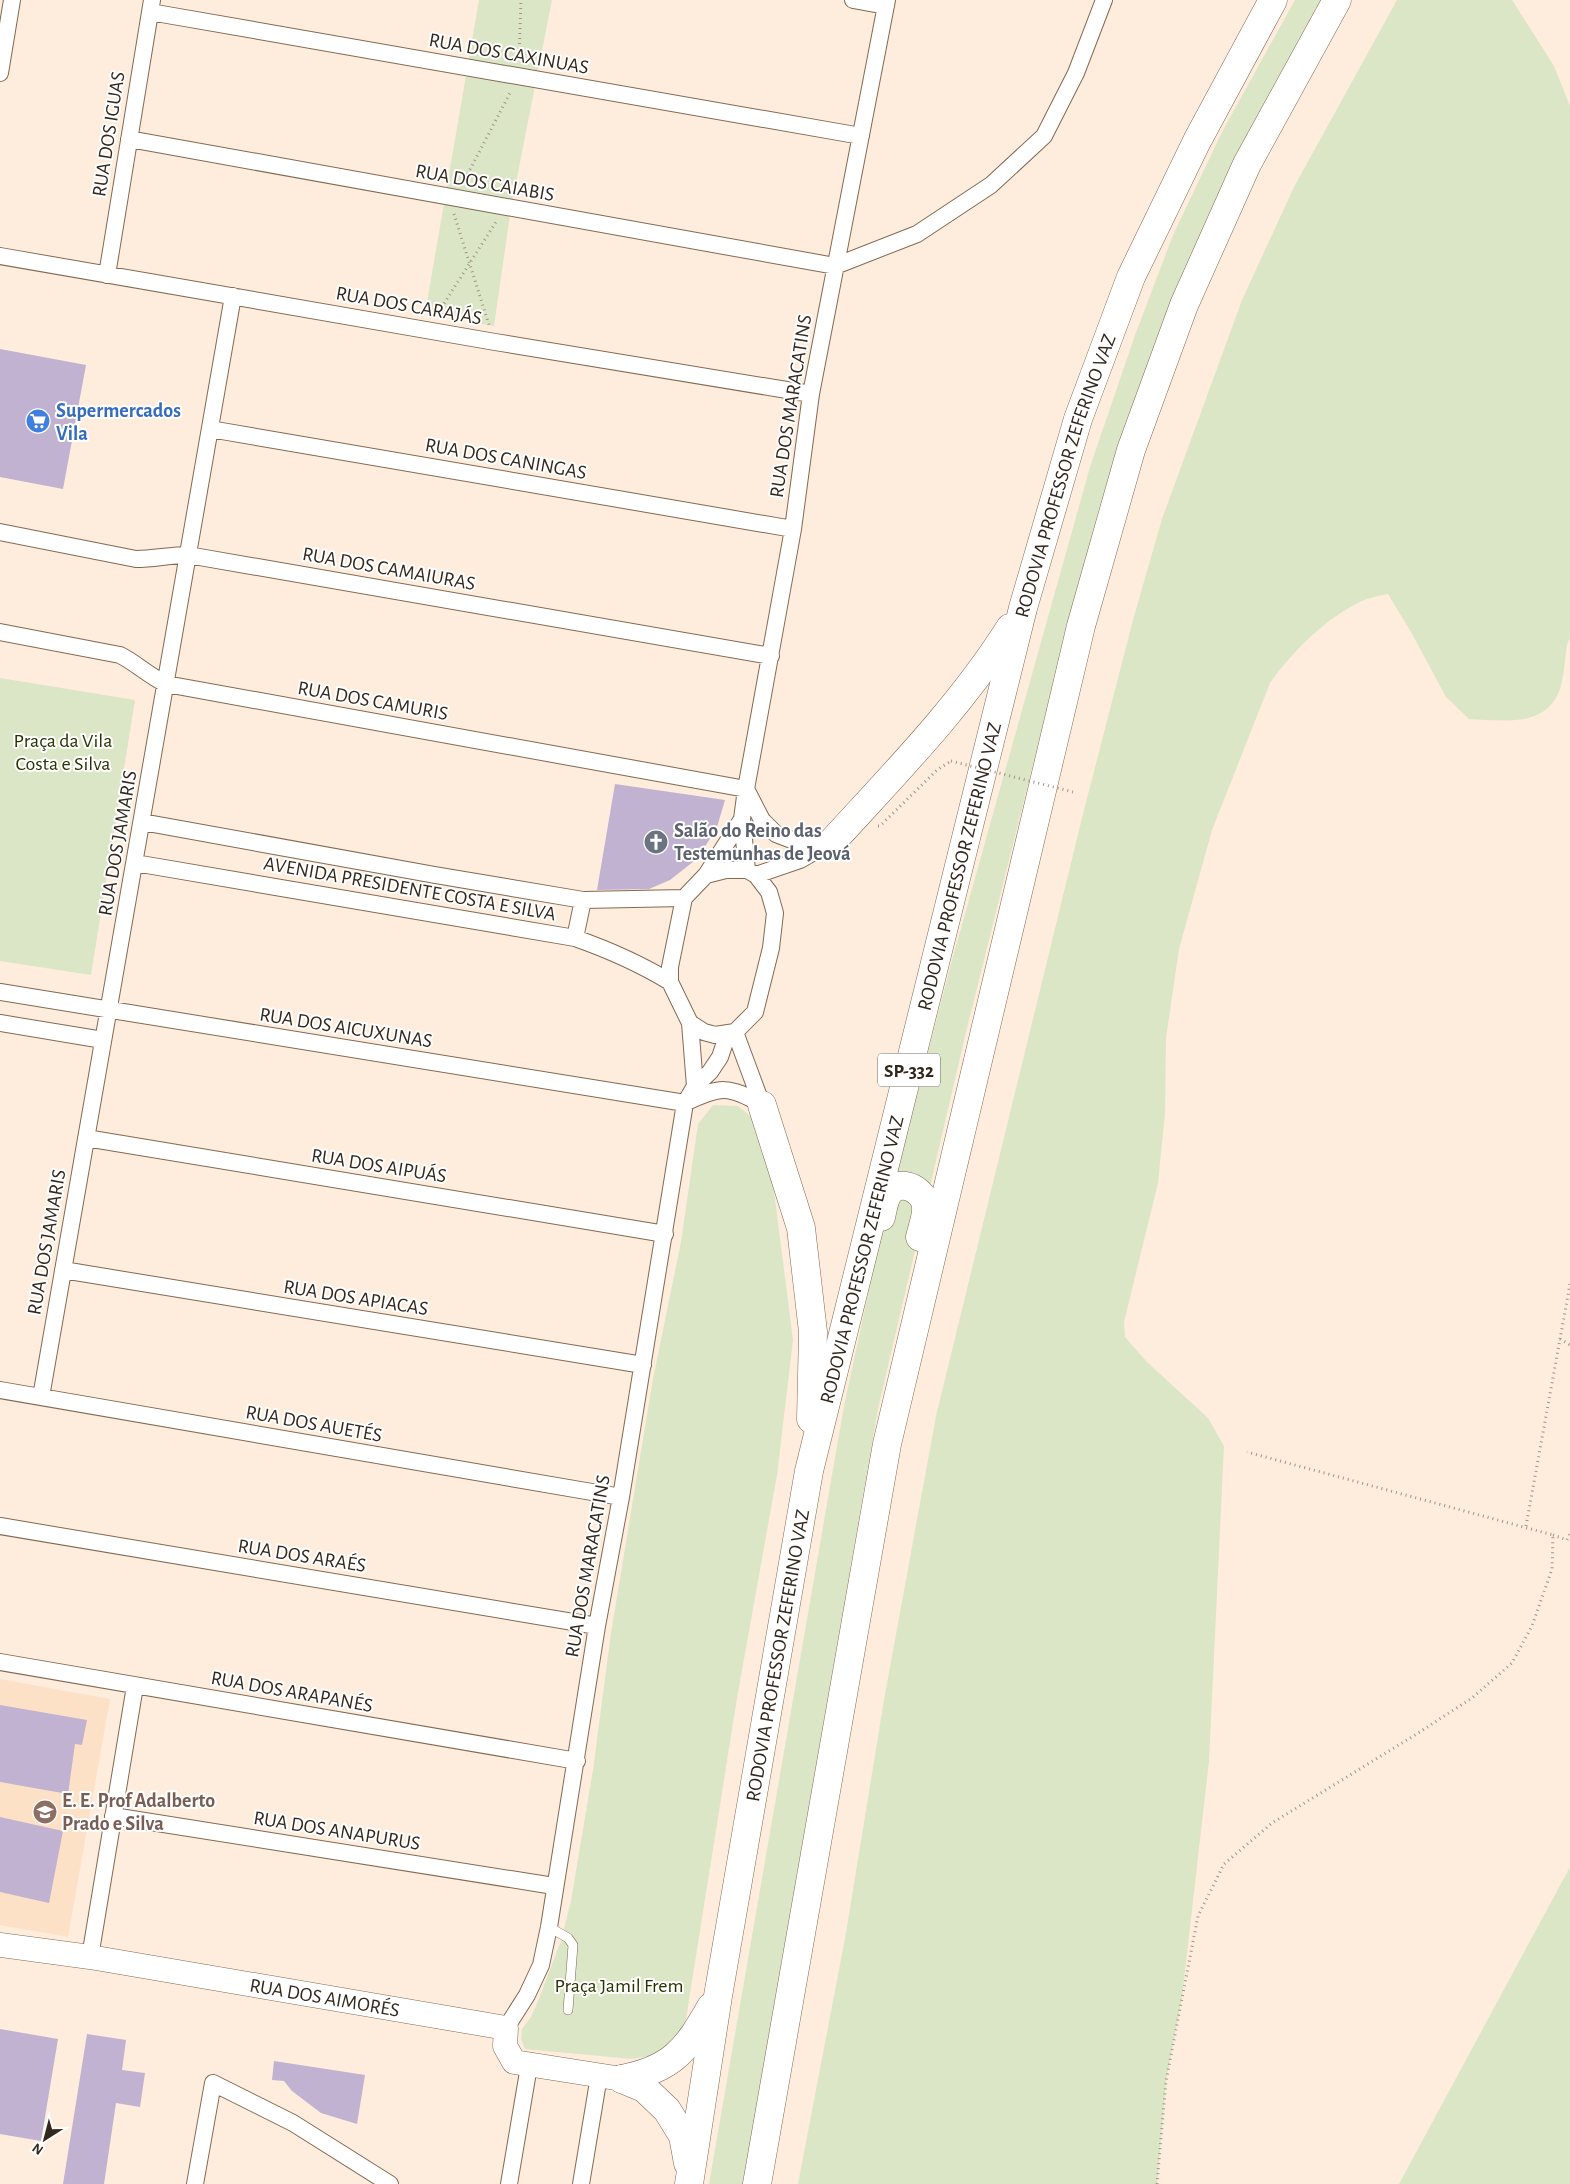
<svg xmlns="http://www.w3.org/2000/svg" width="1570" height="2184" font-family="'Alegreya Sans',sans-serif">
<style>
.built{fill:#fde1c6}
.green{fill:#dbe6c7}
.building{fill:#c1b2d1}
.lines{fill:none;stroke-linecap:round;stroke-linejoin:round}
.lane-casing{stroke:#836951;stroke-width:10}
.street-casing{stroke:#836951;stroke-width:18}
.secondary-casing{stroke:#836951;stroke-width:25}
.highway-casing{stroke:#836951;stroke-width:29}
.path{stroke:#a39487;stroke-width:3;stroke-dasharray:1 4;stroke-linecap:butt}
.lane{stroke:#fff;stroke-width:9}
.street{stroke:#fff;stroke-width:16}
.secondary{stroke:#fff;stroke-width:24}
.highway{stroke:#fff;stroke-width:28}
.path-bridge{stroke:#a39487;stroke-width:3;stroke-dasharray:1 4;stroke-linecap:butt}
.labels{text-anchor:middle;stroke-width:4;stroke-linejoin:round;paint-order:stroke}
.shield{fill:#fff;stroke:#706862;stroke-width:1}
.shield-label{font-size:19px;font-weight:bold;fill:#33281e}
.street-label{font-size:20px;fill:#33281e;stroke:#fff}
.shop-label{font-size:20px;font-weight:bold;fill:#366cbe;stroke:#fff;text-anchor:start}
.park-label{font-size:20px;fill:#273400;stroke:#fff}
.worship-label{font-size:20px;font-weight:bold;fill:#5b616d;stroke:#fff;text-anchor:start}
.education-label{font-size:20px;font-weight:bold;fill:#785e54;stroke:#fff;text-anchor:start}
</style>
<rect width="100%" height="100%" fill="#feecdc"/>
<path class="built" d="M0,1679L110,1699L68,1937L0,1925Z"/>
<path class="green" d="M479,0H552L511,208L494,326L425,314Z
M1295,0H1324L1239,151L1185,269L1159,332L1107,482L1049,700L967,1028L878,1409L743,2184H709L844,1406L881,1234L951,964L1090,467L1134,338L1173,235L1222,132Z
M1397,0H1512L1554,66L1570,106V639L1567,644C1565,658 1564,682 1558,694C1542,728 1501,720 1469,719L1446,697L1411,632L1388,594C1378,596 1367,598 1358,603C1323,621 1293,651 1270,683L1212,830L1179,949L1166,1038L1165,1113L1158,1183L1124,1322L1125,1337L1147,1362L1208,1418L1224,1446L1209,1761L1182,1997L1166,2081L1157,2184H798L846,1933L884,1700L936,1416L1083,814L1133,620L1162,519L1242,300L1294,187Z
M0,678L135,700L91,975L0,961Z
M713,1105L738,1106L766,1129L793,1340L777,1475L737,1698L685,2025L665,2053L632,2059L525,2049L521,2039L522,2029L531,2017L538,2001L561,1941L571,1901L593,1770L611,1633L653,1379L681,1242L698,1124Z
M1570,1867V2184H1399Z"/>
<path class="building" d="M0,349L86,365L63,489L0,477Z
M615,784L725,800L717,827L698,858L670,880L649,889L597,890Z
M0,1705L87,1720L82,1745L75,1744L68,1794L0,1782Z
M0,1817L63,1831L49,1903L0,1892Z
M0,2029L58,2039L41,2141L0,2134Z
M87,2034L126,2040L122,2070L145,2073L140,2107L116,2103L104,2184H63Z
M274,2061L365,2075L357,2124L321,2113L292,2091L284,2081L272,2080Z"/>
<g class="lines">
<defs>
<path id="lane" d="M549,1927L568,1938L573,1945L568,2010"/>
<path id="street" d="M853,0L886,6
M150,12L861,136
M0,73L12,0
M129,139L835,266L917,234L991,185L1044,136L1076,73L1104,0
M0,256L495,342L811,394
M107,275L152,0
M210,429L793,529
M0,532L136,559C154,559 170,555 188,555L771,656
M0,632L120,655C136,663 149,676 166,684L746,789L762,820L776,834L805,845L832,842
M142,822L435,875L583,900L684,898
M135,863L575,938C609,950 639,963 670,982
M726,870H747L756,875L769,892L775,913L771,948L755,1012L735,1032L715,1035L704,1032L690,1023L670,982V967L684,898L706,875Z
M747,870L742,819L746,789L793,529L811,394L887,0
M706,875L742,819
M756,875L800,860L826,845
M575,938L583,900
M0,992L685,1103C720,1086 729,1085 762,1105
M0,1023L103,1040
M690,1023L695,1086
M735,1032L762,1105
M86,1138L665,1234
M63,1270L643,1365
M0,1390L621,1497
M41,1397L233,296
M0,1526L597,1626
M0,1662L577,1761
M113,1816L554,1886
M90,1957L135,1686
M506,2028L527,1995L541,1965L549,1927L597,1626L621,1497L685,1103L695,1086L710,1072L720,1057L728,1033
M195,2184L213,2083L293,2123L390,2184
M509,2184L529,2066
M581,2184L599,2076"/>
<g id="secondary">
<path id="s1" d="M0,1945L90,1957L506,2028L505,2046L514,2062L622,2079"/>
</g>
<g id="highway">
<path d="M832,842C895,773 960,707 1010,628"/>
<path d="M762,1105L801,1228L813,1332L811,1419"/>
<path d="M881,1217C883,1209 884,1198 890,1191C903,1178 924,1191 926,1206C927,1216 922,1228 920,1237"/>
<path d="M622,2079C672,2069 686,2051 711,2007"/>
<path d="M622,2079L644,2088L667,2110L683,2136L688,2163"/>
<path id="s2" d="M689,2184L718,1996L809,1471L1023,608L1078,419L1131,277L1197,141L1273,0"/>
<path d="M757,2184L887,1444L1081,626L1131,450L1184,305L1247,164L1337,0"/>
</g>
</defs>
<use href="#lane" class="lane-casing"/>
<use href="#street" class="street-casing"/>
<use href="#secondary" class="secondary-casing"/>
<use href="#highway" class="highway-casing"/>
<path class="path" d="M519,59L521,0
M463,183L511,91
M454,214L489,325
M436,316L496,222
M878,826H880L937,770L951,761
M1560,1339L1570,1345
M1526,1526L1570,1284
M1553,1535L1567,1540L1570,1534
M1157,2184L1166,2081L1198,1916L1224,1864L1272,1823L1415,1735L1472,1698L1512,1663L1532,1626L1552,1569L1553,1535L1247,1452"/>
<use href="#lane" class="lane"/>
<use href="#street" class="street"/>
<use href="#secondary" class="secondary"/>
<use href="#highway" class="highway"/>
<path class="path-bridge" d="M951,761L1073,792"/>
</g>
<defs>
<symbol id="supermarket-disc" viewBox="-11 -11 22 22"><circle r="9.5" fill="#3f7fe0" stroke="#fff"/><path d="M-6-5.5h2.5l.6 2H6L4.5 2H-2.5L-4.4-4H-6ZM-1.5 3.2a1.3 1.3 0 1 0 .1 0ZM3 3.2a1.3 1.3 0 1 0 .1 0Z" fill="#fff"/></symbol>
<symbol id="church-disc" viewBox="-11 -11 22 22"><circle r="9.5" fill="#6b7280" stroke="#fff"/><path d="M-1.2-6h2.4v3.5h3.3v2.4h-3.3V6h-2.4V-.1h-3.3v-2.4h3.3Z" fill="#fff"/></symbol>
<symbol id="school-disc" viewBox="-11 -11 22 22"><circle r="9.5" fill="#8d6e63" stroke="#fff"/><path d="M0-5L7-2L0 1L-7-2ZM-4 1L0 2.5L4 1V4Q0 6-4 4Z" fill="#fff"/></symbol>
</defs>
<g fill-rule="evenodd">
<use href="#supermarket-disc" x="24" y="407" width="28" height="28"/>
<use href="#church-disc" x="642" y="828" width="28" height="28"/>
<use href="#school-disc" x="31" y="1798" width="28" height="28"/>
</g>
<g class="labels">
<rect class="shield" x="878" y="1053.5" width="62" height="33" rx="4"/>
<g class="shield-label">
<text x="909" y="1077">SP-332</text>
</g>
<g class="street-label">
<text transform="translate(509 53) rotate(10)" y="7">RUA DOS CAXINUAS</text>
<text transform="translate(108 134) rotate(-81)" y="7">RUA DOS IGUAS</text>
<text transform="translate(485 182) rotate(10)" y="7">RUA DOS CAIABIS</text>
<text transform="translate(409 305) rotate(10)" y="7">RUA DOS CARAJÁS</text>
<text transform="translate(790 406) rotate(-81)" y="7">RUA DOS MARACATINS</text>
<text transform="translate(506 458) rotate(10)" y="7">RUA DOS CANINGAS</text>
<text dy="7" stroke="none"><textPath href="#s2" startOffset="1751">RODOVIA PROFESSOR ZEFERINO VAZ</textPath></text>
<text transform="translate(389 568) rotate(10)" y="7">RUA DOS CAMAIURAS</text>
<text transform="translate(373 700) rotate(10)" y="7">RUA DOS CAMURIS</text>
<text transform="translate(117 843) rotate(-80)" y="7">RUA DOS JAMARIS</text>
<text dy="7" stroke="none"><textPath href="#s2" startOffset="1346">RODOVIA PROFESSOR ZEFERINO VAZ</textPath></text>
<text transform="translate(410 888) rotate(10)" y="7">AVENIDA PRESIDENTE COSTA E SILVA</text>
<text transform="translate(346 1027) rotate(9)" y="7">RUA DOS AICUXUNAS</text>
<text transform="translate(379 1165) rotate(9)" y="7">RUA DOS AIPUÁS</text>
<text transform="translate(46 1242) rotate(-80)" y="7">RUA DOS JAMARIS</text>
<text dy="7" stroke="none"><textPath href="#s2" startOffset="941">RODOVIA PROFESSOR ZEFERINO VAZ</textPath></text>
<text transform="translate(356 1297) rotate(9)" y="7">RUA DOS APIACAS</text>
<text transform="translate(314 1423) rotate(10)" y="7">RUA DOS AUETÉS</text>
<text transform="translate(302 1555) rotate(9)" y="7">RUA DOS ARAÉS</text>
<text transform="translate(587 1566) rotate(-80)" y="7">RUA DOS MARACATINS</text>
<text dy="7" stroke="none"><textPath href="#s2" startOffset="536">RODOVIA PROFESSOR ZEFERINO VAZ</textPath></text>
<text transform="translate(292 1691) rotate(10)" y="7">RUA DOS ARAPANÉS</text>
<text transform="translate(337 1830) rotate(9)" y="7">RUA DOS ANAPURUS</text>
<text dy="7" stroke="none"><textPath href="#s1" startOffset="329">RUA DOS AIMORÉS</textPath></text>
</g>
<g class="shop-label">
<text x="56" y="417">Supermercados<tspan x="56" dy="23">Vila</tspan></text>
</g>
<g class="park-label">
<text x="63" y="747">Praça da Vila<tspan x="63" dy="23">Costa e Silva</tspan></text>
<text x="619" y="1992">Praça Jamil Frem</text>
</g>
<g class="worship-label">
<text x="674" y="837">Salão do Reino das<tspan x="674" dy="23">Testemunhas de Jeová</tspan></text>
</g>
<g class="education-label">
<text x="62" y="1807">E. E. Prof Adalberto<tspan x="62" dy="23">Prado e Silva</tspan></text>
</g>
</g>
<g transform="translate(45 2139) rotate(216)" stroke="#ffffff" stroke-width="4" paint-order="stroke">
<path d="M0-4L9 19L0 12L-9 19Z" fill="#33281e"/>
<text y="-8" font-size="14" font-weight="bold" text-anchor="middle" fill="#33281e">N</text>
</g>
</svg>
